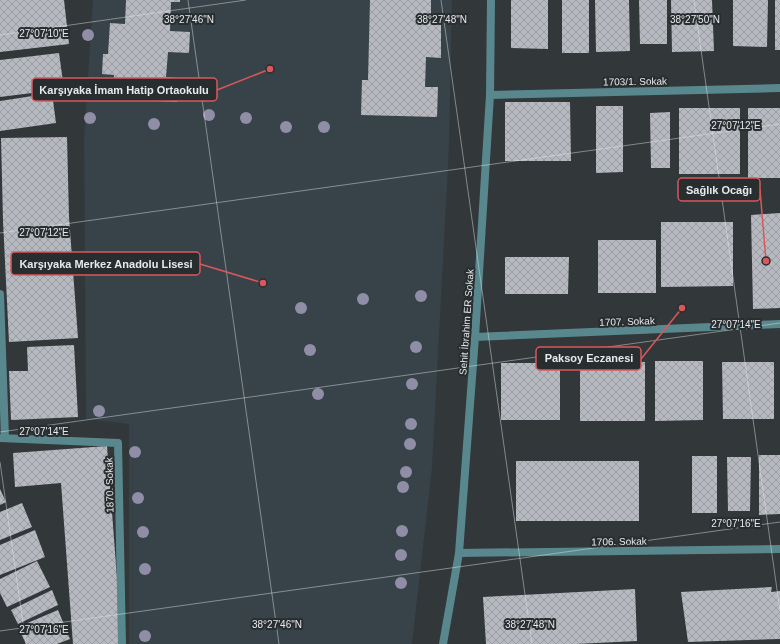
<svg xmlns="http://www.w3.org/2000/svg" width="780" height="644" font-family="Helvetica,sans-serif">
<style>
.built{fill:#384249}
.building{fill:url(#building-cross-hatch)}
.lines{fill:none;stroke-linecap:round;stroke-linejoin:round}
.minor{stroke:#58888e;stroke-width:8}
.tree{fill:#908da6}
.ticks{fill:none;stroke:#e7eaec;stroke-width:1;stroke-opacity:0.45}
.labels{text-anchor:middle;stroke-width:4;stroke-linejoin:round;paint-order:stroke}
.street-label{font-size:10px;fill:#e7eaec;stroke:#282d30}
.ticks-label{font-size:10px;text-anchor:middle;fill:#e7eaec;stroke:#282d30;stroke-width:4;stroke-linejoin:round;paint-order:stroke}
.leader{fill:none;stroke:#da5859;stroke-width:1.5}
.callout-dot{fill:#da5859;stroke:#282d30;stroke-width:1.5}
.callout{fill:#282d30;stroke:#da5859;stroke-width:1.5}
.callout-label{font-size:11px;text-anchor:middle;font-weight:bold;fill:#e7eaec}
</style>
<defs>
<pattern id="building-cross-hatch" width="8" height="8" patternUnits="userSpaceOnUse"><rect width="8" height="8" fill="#b6b9bf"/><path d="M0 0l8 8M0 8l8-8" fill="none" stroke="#9a9ca1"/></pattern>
</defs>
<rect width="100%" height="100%" fill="#32373a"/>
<path class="built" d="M93,0H452L449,147L432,468L412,644H129V424L86,419L84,138Z"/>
<path class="building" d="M0,0H64L69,44L0,52Z
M126,0H180V2H171L170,31L190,32L189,53L168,52L166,77L178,78L177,102L113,99L114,75L102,74L103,54H108L110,23L125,24Z
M370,0H431V20H441V58L426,57L425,87H438L437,117L361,115L362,80H368Z
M511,0H548V49L511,48Z
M562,0H589V53H562Z
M595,0H629L630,51L596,52Z
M639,0H667V44H640Z
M671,0H712L714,51L672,52Z
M733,0H768L767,47L733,46Z
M775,0H780V50H775Z
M59,53L64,89L0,97V60Z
M52,93L56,123L0,131V101Z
M505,102H570L571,161H505Z
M596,106H623V172L596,173Z
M679,108H740V174H679Z
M748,108H780V178H748Z
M670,112V168H651L650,113Z
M67,137L69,217L78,338L9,342L3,221L1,138Z
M780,213V308L753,309L751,215Z
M661,222H733V286L661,287Z
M598,240H656V293H598Z
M505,257H569L568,294H505Z
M74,345L78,417L11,420L9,371H28L27,347Z
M580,361L645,362V421H580Z
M655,361H703V420L655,421Z
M722,362H774V419H723Z
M501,363H560V420H501Z
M107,446L122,644H73L61,483L15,487L13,453Z
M759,455H780V514L759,515Z
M692,456H717V513H692Z
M727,457H751L750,511H728Z
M516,461H639V521H516Z
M0,489L6,502L0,505Z
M22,503L32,527L0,540V512Z
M35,530L45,557L0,575V545Z
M37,561L50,587L7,607L0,593V579Z
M772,587L771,592L780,591V639L688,642L681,592Z
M635,589L637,641L576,644H486L483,597Z
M52,590L58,605L18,624L11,610Z
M58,610L70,639L57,644H26L18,627Z"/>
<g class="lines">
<path class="minor" d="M490,95L780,88
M0,294L5,438
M475,337L780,324
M0,438L118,443L122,644
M459,553L780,549
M443,644L459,553L475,337L490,95L491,0"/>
</g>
<g class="tree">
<circle cx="88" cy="35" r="6"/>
<circle cx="209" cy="115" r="6"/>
<circle cx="90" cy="118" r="6"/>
<circle cx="246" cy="118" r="6"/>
<circle cx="154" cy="124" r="6"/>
<circle cx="286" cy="127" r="6"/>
<circle cx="324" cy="127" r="6"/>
<circle cx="421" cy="296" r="6"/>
<circle cx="363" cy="299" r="6"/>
<circle cx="301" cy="308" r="6"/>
<circle cx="416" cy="347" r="6"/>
<circle cx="310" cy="350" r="6"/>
<circle cx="412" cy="384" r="6"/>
<circle cx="318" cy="394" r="6"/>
<circle cx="99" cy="411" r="6"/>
<circle cx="411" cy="424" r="6"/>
<circle cx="410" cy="444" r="6"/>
<circle cx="135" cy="452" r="6"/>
<circle cx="406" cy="472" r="6"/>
<circle cx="403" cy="487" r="6"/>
<circle cx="138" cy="498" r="6"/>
<circle cx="402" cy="531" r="6"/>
<circle cx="143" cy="532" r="6"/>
<circle cx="401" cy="555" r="6"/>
<circle cx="145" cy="569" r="6"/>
<circle cx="401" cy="583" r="6"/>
<circle cx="145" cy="636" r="6"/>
</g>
<path class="ticks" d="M188,0L279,644M441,0L532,644M694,0L780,611M0,35L246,0M0,233L780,124M0,432L780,323M0,462L26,644M0,631L780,522"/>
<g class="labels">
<g class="street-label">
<text transform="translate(635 81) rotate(-1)" y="4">1703/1. Sokak</text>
<text transform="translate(627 321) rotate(-2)" y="4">1707. Sokak</text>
<text transform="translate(466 322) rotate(-86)" y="4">Sehit İbrahim ER Sokak</text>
<text transform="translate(109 485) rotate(-91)" y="4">1870. Sokak</text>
<text transform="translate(619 541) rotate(-1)" y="4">1706. Sokak</text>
</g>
</g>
<g class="ticks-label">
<text x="189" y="23">38°27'46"N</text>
<text x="442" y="23">38°27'48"N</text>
<text x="695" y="23">38°27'50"N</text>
<text x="44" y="37">27°07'10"E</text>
<text x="736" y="129">27°07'12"E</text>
<text x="44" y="236">27°07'12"E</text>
<text x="736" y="328">27°07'14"E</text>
<text x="44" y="435">27°07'14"E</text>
<text x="736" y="527">27°07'16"E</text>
<text x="277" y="628">38°27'46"N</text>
<text x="530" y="628">38°27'48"N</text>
<text x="44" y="633">27°07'16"E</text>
</g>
<path class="leader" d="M270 69L217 90M766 261L760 190M263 283L200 264M682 308L641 359"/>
<g class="callout-dot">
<circle cx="270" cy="69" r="4"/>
<circle cx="766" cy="261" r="4"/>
<circle cx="263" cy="283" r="4"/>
<circle cx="682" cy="308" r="4"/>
</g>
<g class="callout">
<rect x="32" y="78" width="185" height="23" rx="4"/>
<rect x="678" y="178" width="82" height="23" rx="4"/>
<rect x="11" y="252" width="189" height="23" rx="4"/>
<rect x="536" y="347" width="105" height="23" rx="4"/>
</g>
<g class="callout-label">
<text x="124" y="94">Karşıyaka İmam Hatip Ortaokulu</text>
<text x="719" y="194">Sağlık Ocağı</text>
<text x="106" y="268">Karşıyaka Merkez Anadolu Lisesi</text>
<text x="589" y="362">Paksoy Eczanesi</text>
</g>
</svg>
